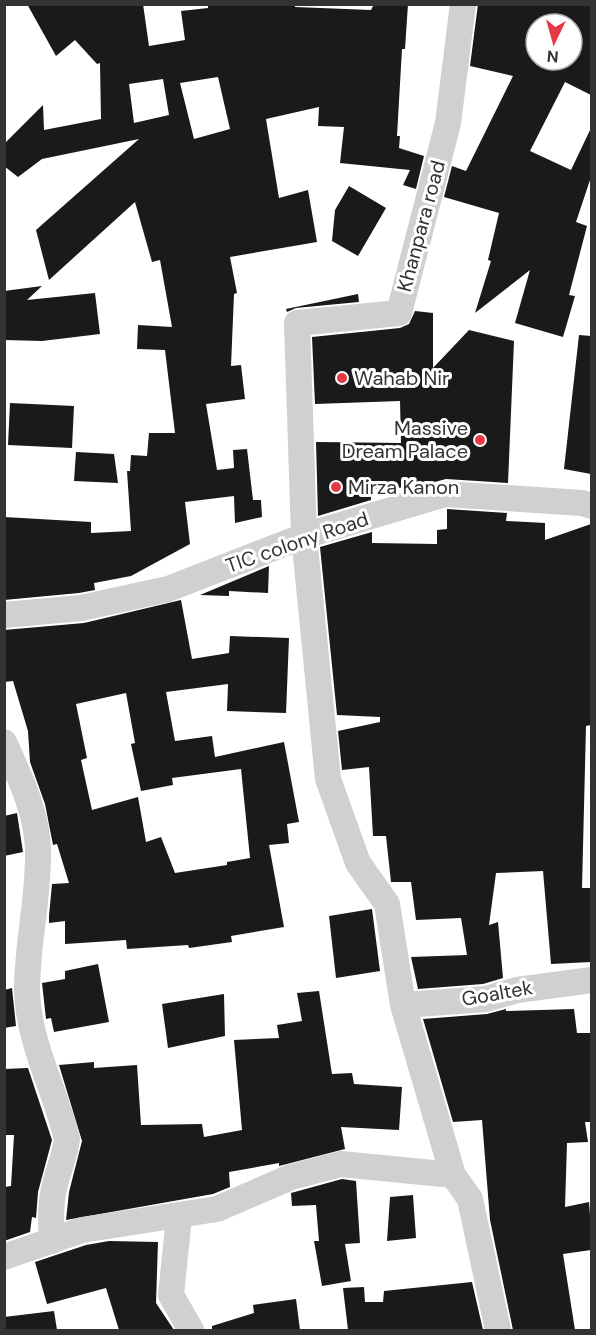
<svg xmlns="http://www.w3.org/2000/svg" width="596" height="1335" font-family="'DM Sans',sans-serif">
<style>
.building{fill:#1a1a1a;fill-rule:evenodd}
.lines{fill:none;stroke-linecap:round;stroke-linejoin:round}
.minor{stroke:#d0d0d0;stroke-width:26}
.poi-dot{fill:#e63946;stroke:#fff;stroke-width:2}
.labels{text-anchor:middle;stroke-width:6;stroke-linejoin:round;paint-order:stroke}
.street-label{font-size:20px;fill:#333;stroke:#fff}
.poi-label{font-size:20px;fill:#333;stroke:#fff;text-anchor:start}
</style>
<rect width="100%" height="100%" fill="#fff"/>
<path class="building" d="M27,4H143L149,46L185,40L181,11L208,8V4H295V7L371,10L374,4H408L405,49H402L397,136H400L399,148L424,156L416,189L403,185L410,170L340,163L344,127L318,126L319,107L266,119L279,198L308,190L317,242L230,257L237,293L234,294L231,366L241,365L245,399L206,404L217,470L234,468L233,450L247,449L253,500H261L262,517L235,523L234,496L185,502L190,544L131,576L94,583L95,590L79,593L4,600V517L91,522V533L131,531L127,471H130L131,455L147,456L149,433H175L165,350L137,349L138,325L172,327L160,260L152,262L135,202L49,280L36,230L139,139L42,159L18,177L4,166V144L43,105L44,130L101,119L100,63L97,64L75,40L56,56ZM218,77L230,129L194,139L180,83ZM163,79L169,115L134,123L129,84Z
M478,4H591V95L565,82L530,151L571,170L591,128V177L576,222L587,226L569,295L575,296L563,337L515,323L530,270L475,313L491,261L488,260L499,213L444,197L452,166L466,171L513,76L470,66ZM536,24H572V60H536Z
M349,186L386,208L358,256L332,241L335,210Z
M42,286L27,300L95,293L100,334L42,341L4,340V291Z
M358,294L359,302L296,308L287,312L286,309Z
M415,311L433,313V368L469,330L514,341L508,483L446,479L416,487L371,489V500L318,516L316,442L401,443L400,401L315,404L312,337L400,328L409,324Z
M579,335L591,336V474L564,469Z
M10,403L74,406L72,448L8,445Z
M76,452L114,454L118,483L74,481Z
M447,509L507,513L506,521L545,523V540L591,524V725L586,726L582,888H591V962L551,964L543,871L496,873L489,925L498,922L503,978L483,984L418,989L411,957L467,955L461,918L416,920L411,882H391L386,836H373L369,767L342,770L338,731L380,722V717L337,715L320,547L372,532V543L437,544V530L447,529Z
M269,566L268,593L229,591V596L200,595Z
M181,600L192,659L229,653L230,636L289,638L286,713L227,711L228,684L166,692L175,741L212,736L215,757L284,742L299,822L287,824L289,843L269,845L284,927L231,936L232,942L189,948L188,945L127,949L126,940L65,944V921L49,923V916L52,884L69,883L57,844L53,845L45,804L30,762L28,731L13,681L4,682V630L84,623ZM126,693L135,743L131,744L141,791L173,785L172,778L241,769L250,858L227,862V865L175,873L161,837L146,842L138,797L92,810L81,760L87,758L76,704Z
M17,813L23,852L4,856V816Z
M372,909L380,971L336,978L329,916Z
M98,964L109,1022L54,1032L51,1018L46,1019L42,983L65,979V971Z
M12,988L16,1026L4,1028V990Z
M319,991L332,1074L352,1073L354,1084L402,1087L399,1130L341,1127L345,1149L279,1166V1163L229,1172L230,1187L213,1194L66,1220L69,1192L82,1141L59,1065L94,1062V1068L137,1065L141,1125L202,1124L204,1137L242,1130L234,1040L279,1038L277,1025L302,1021L297,993Z
M224,994L225,1036L168,1048L162,1004Z
M506,1009V1011L574,1009L577,1033H591V1122H585L588,1142L567,1143L565,1207L589,1202L591,1229V1250L563,1254L575,1330H513L490,1220L482,1120L453,1122L423,1019L487,1014Z
M28,1068L52,1140L38,1192L36,1218L32,1217L30,1232L4,1241V1187L11,1186L14,1135H4V1069Z
M342,1179L356,1181L360,1243L345,1244L351,1281L322,1286L314,1241H319L316,1205L292,1206L291,1193Z
M413,1195L416,1238L387,1241L390,1197Z
M109,1241L158,1242L156,1303L174,1330H119L106,1288L47,1304L35,1262L86,1245Z
M472,1282L483,1330H348L343,1288L364,1287L365,1302H383L384,1291Z
M296,1299L300,1330H212V1326L254,1313L253,1305Z
M54,1311L57,1330H4V1317Z"/>
<g class="lines">
<path class="minor" d="M463,4L448,123L399,313L297,323L304,536L328,779L358,863L387,904L403,1005L453,1175L470,1199L498,1330
M4,615L81,608L168,589L304,536L445,494L582,503L592,506
M4,742C19,776 37,811 38,850C39,897 27,944 27,990C28,1042 55,1089 67,1139C65,1157 57,1172 54,1189C50,1206 51,1223 52,1241
M403,1005L486,999L517,990L592,980
M179,1217L171,1295L191,1330
M4,1257L82,1230L217,1209L291,1177L341,1164L453,1175"/>
</g>
<g class="poi-dot">
<circle cx="342" cy="378" r="6"/>
<circle cx="480" cy="440" r="6"/>
<circle cx="336" cy="487" r="6"/>
</g>
<g class="labels">
<g class="street-label">
<text transform="translate(421 226) rotate(-75)" y="7">Khanpara road</text>
<text transform="translate(297 542) rotate(-19)" y="7">TIC colony Road</text>
<text transform="translate(497 993) rotate(-10)" y="7">Goaltek</text>
</g>
<g class="poi-label">
<text x="354" y="385">Wahab Nir</text>
<text x="468" y="435" text-anchor="end">Massive<tspan x="468" dy="23">Dream Palace</tspan></text>
<text x="348" y="494">Mirza Kanon</text>
</g>
</g>
<rect width="596" height="1335" fill="none" stroke="#333333" stroke-width="12"/>
<g transform="translate(554 42) rotate(185)"><circle r="28" fill="#ffffff" stroke="#adadad" stroke-width="1.5"/>
<path d="M0-4.5L10 22L0 15L-10 22Z" fill="#e63946"/>
<text y="-9" font-size="16" font-weight="bold" text-anchor="middle" fill="#333333">N</text>
</g>
</svg>
